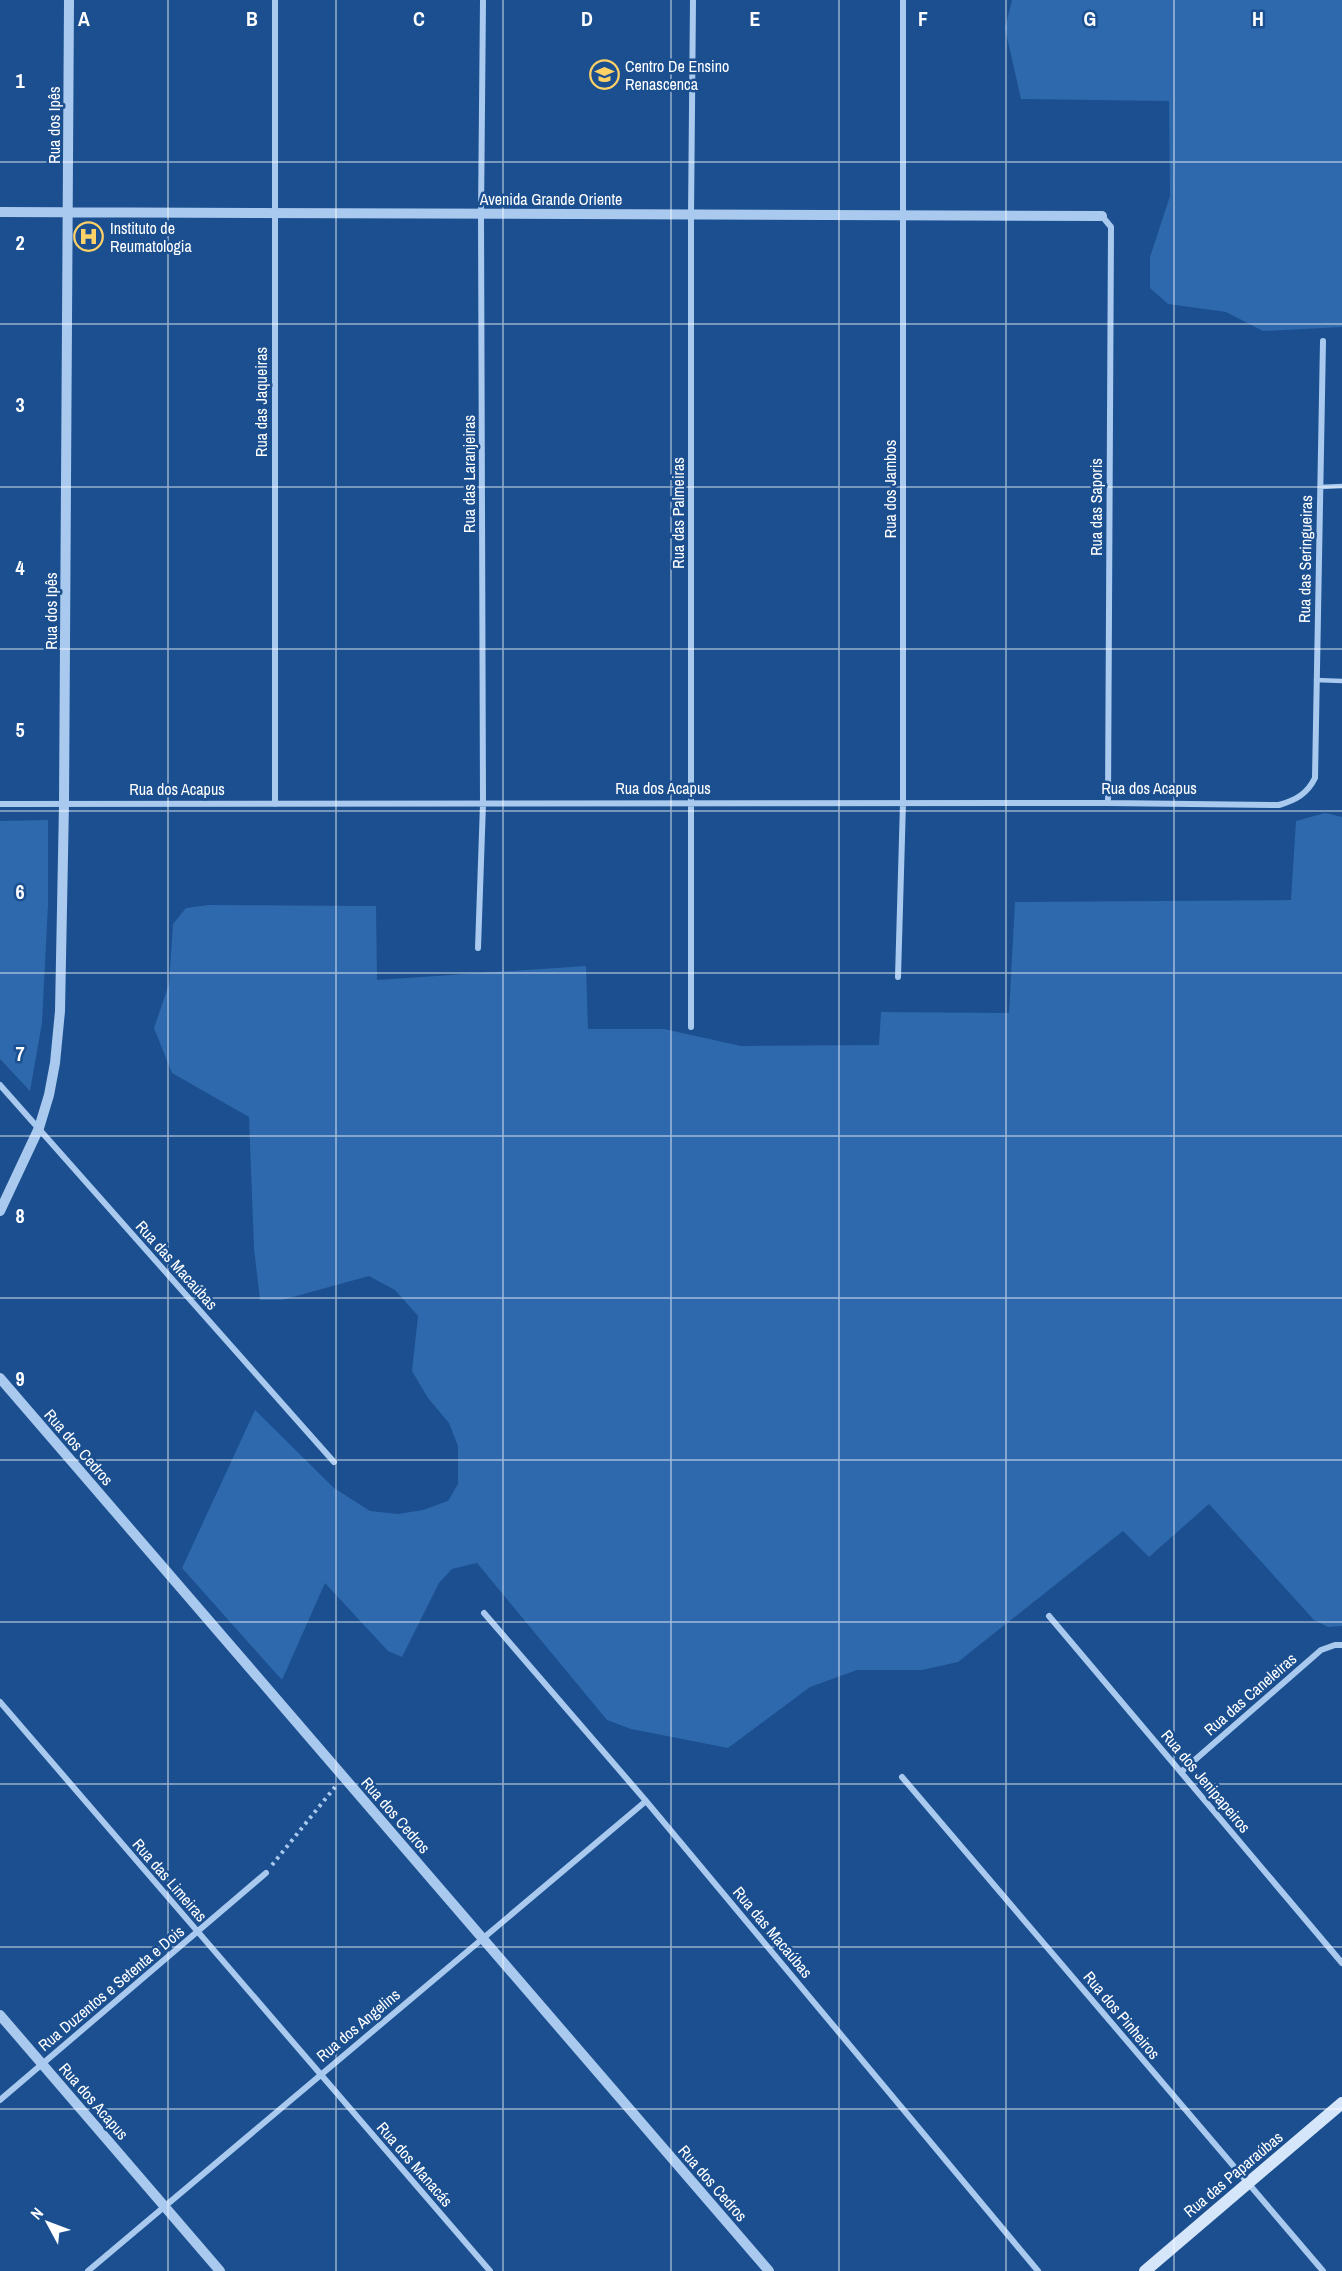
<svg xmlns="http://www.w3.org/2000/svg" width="1342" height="2271" font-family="'Archivo Narrow',sans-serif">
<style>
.green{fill:#2e69ad}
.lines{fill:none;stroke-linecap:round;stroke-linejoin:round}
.path{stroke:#a9c9ee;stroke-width:4;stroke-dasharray:3 4.5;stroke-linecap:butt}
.service{stroke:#a9c9ee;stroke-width:4.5}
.minor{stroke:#a9c9ee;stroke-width:6}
.tertiary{stroke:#a9c9ee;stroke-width:10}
.secondary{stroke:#d6e6fa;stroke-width:12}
.grid{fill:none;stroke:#fff;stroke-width:1.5;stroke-opacity:0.55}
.labels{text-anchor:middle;stroke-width:5;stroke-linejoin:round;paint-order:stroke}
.poi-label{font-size:16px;fill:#fff;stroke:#1b4f8f;text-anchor:start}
.street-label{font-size:16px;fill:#fff;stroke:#1b4f8f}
.grid-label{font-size:20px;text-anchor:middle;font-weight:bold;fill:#fff;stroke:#1b4f8f;stroke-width:5;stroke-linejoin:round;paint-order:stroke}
</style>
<rect width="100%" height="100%" fill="#1b4f8f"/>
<path class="green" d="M1012,0H1342V327L1263,331L1226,312L1168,304L1150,288V257L1170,196L1169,101L1021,99L1005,28Z
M1325,813L1342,817V1626L1328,1627L1314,1620L1209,1504L1149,1557L1123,1531L958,1662L922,1670H857L810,1687L728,1748L631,1729L607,1720L477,1563L452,1569L439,1583L402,1657L388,1651L325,1583L282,1680L182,1568L255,1410L334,1488L370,1511L398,1514L423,1510L448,1501L458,1484V1446L449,1423L428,1398L412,1371L418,1316L395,1290L369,1276L282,1300H260L254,1248L249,1117L172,1073L154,1028L169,984L173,924L186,908L209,905L376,906L377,980L586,966L588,1029H664L741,1046L879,1045L881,1012L1009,1013L1015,902L1291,900L1296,821Z
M48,820V905L42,1023L30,1091L0,1059V821Z"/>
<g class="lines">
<path class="path" d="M272,1865L335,1787"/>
<path class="service" d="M1320,487L1342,486
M1316,680L1342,681"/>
<path class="minor" d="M275,0V804
M1102,216L1111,227L1108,803
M0,804L1108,803L1279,805C1296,800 1307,794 1315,778L1323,341
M478,948L483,804L481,214L483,0
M898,977L903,803V0
M691,1027V215L693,0
M0,1085L334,1462
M484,1613L646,1801L1038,2271
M1049,1616L1342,1963
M0,1702L490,2271
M1181,1772L1321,1650L1335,1645H1342
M902,1777L1323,2271
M0,2100L266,1873
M88,2271L646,1801"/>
<path class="tertiary" d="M0,212L1102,216
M0,1211L39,1128L49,1095L55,1063L60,1011L64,804L69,0
M0,1378L769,2271
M0,2015L220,2271"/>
<path class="secondary" d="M1145,2271L1342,2103"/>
</g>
<path class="grid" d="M168,0V2271M336,0V2271M503,0V2271M671,0V2271M839,0V2271M1006,0V2271M1174,0V2271M0,162H1342M0,324H1342M0,487H1342M0,649H1342M0,811H1342M0,973H1342M0,1136H1342M0,1298H1342M0,1460H1342M0,1622H1342M0,1784H1342M0,1947H1342M0,2109H1342"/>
<defs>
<symbol id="school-ring" viewBox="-11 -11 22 22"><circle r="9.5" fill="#1b4f8f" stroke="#ffd166" stroke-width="1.5"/><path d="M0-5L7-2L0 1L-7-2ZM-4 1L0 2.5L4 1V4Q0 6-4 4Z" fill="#ffd166"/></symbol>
<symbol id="hospital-ring" viewBox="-11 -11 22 22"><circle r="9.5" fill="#1b4f8f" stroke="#ffd166" stroke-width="1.5"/><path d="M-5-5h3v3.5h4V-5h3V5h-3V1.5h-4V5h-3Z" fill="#ffd166"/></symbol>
</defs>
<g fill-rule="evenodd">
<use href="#school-ring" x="588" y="58" width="33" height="33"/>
<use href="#hospital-ring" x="72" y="220" width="33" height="33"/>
</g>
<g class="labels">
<g class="poi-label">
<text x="625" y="72">Centro De Ensino<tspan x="625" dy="18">Renascenca</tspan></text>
<text x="110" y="234">Instituto de<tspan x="110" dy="18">Reumatologia</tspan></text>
</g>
<g class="street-label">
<text transform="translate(54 125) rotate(-90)" y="6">Rua dos Ipês</text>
<text x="551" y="205">Avenida Grande Oriente</text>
<text transform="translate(261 402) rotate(-90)" y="6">Rua das Jaqueiras</text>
<text transform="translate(469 474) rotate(-90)" y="6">Rua das Laranjeiras</text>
<text transform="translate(890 489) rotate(-90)" y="6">Rua dos Jambos</text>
<text transform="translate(1096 507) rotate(-90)" y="6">Rua das Saporis</text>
<text transform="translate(678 513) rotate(-90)" y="6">Rua das Palmeiras</text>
<text transform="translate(1305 559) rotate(-89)" y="6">Rua das Seringueiras</text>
<text transform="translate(51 611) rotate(-90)" y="6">Rua dos Ipês</text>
<text x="663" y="794">Rua dos Acapus</text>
<text x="1149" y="794">Rua dos Acapus</text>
<text x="177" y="795">Rua dos Acapus</text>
<text transform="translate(177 1265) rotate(48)" y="6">Rua das Macaúbas</text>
<text transform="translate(79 1447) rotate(49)" y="6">Rua dos Cedros</text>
<text transform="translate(1250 1694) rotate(-41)" y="6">Rua das Caneleiras</text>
<text transform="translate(1206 1781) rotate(50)" y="6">Rua dos Jenipapeiros</text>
<text transform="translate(396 1815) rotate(49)" y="6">Rua dos Cedros</text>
<text transform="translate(170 1880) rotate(49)" y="6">Rua das Limeiras</text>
<text transform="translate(773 1932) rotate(50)" y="6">Rua das Macaúbas</text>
<text transform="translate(111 1988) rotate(-40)" y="6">Rua Duzentos e Setenta e Dois</text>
<text transform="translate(1122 2015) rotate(50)" y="6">Rua dos Pinheiros</text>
<text transform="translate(358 2025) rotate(-40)" y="6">Rua dos Angelins</text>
<text transform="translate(94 2101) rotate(49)" y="6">Rua dos Acapus</text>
<text transform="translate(415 2164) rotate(49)" y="6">Rua dos Manacás</text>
<text transform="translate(1233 2174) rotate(-40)" y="6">Rua das Paparaúbas</text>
<text transform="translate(713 2183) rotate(49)" y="6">Rua dos Cedros</text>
</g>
</g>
<g class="grid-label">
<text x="84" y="26">A</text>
<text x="252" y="26">B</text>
<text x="419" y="26">C</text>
<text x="587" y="26">D</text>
<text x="755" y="26">E</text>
<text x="923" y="26">F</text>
<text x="1090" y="26">G</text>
<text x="1258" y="26">H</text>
<text x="20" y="88">1</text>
<text x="20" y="250">2</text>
<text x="20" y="412">3</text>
<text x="20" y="575">4</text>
<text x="20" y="737">5</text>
<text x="20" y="899">6</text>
<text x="20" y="1061">7</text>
<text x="20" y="1223">8</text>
<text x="20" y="1386">9</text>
</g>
<g transform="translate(48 2223) rotate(311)" stroke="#1b4f8f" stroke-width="4.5" paint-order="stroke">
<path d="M0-4.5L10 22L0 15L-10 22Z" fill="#ffffff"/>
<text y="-9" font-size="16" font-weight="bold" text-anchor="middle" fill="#ffffff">N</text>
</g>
</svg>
